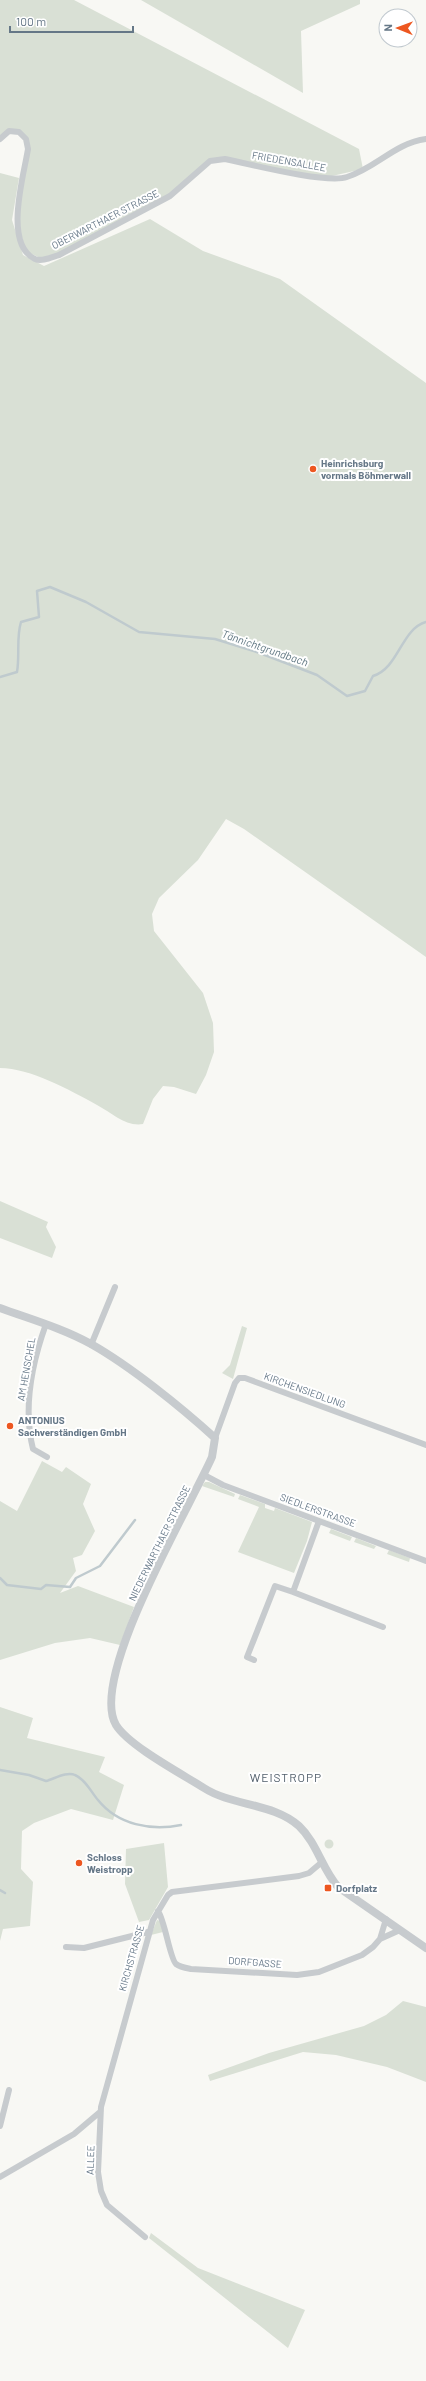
<svg xmlns="http://www.w3.org/2000/svg" width="426" height="2381" font-family="Barlow,sans-serif">
<style>
.green{fill:#d9e0d5}
.lines{fill:none;stroke-linecap:round;stroke-linejoin:round}
.stream{stroke:#bfcace;stroke-width:2.5}
.minor{stroke:#c7cbce;stroke-width:6}
.tertiary{stroke:#c7cbce;stroke-width:8}
.poi-dot{fill:#ed5720;stroke:#fff;stroke-width:1.5}
.labels{text-anchor:middle;stroke-width:4;stroke-linejoin:round;paint-order:stroke}
.street-label{font-size:10px;fill:#657787;stroke:#fff}
.poi-label{font-size:10px;font-weight:bold;fill:#657787;stroke:#fff;text-anchor:start}
.water-label{font-size:11px;font-style:italic;fill:#617883;stroke:#fff}
.quarter-label{font-size:12px;letter-spacing:1px;fill:#53606c;stroke:#fff}
</style>
<rect width="100%" height="100%" fill="#f8f8f4"/>
<path class="green" d="M0,0H74L359,149L363,169L323,178L225,159L210,161L170,196L44,260L26,251L17,221L28,149L19,132L9,131L0,138Z
M141,0H360V4L301,31L303,93Z
M0,173L19,178L12,220L23,255L44,266L150,219L203,251L280,279L426,383V957L244,829L226,819L198,860L159,898L152,914L154,931L203,993L213,1023L214,1052L206,1075L196,1094L174,1087L163,1086L153,1099L143,1124C126,1127 112,1113 97,1105C70,1090 30,1068 0,1068Z
M0,1201L48,1222L46,1227L56,1247L52,1258L0,1238Z
M242,1326L247,1328L233,1379L222,1373L230,1365Z
M42,1461L62,1472L66,1467L91,1484L83,1504L95,1531L82,1555L73,1558L76,1571L60,1593L78,1586L134,1607L120,1645L90,1638L55,1643L0,1660V1501L17,1511Z
M205,1482H209L235,1494L234,1497L202,1486Z
M240,1495L265,1504V1508L274,1511L275,1508L312,1522L307,1541L294,1573L238,1552L259,1507L238,1499Z
M331,1529L352,1537L350,1541L329,1533Z
M356,1538L376,1546L374,1549L354,1542Z
M389,1550L410,1558L409,1562L387,1554Z
M0,1707L33,1718L27,1738L105,1757L99,1772L124,1785L113,1820L71,1809L34,1823L22,1831L21,1869L33,1882L30,1926L3,1929L0,1941Z
M324.5 1844a4.5 4.5 0 1 1 9 0a4.5 4.5 0 1 1-9 0Z
M164,1843L168,1887L149,1920L139,1922L125,1884L126,1849Z
M157,1920L160,1921L163,1932L151,1935Z
M403,2001L426,2007V2082L387,2067L336,2055L303,2052L210,2081L208,2075L269,2053L364,2026L386,2015Z
M151,2233L198,2268L305,2310L288,2348L149,2238Z"/>
<g class="lines">
<path class="stream" d="M0,677L17,672C20,655 16,638 21,622L39,617L37,591L50,587L86,602L139,632L215,639L257,652L317,675L347,696L365,691L373,676C399,668 401,629 426,622
M0,1578L7,1585L41,1589L46,1585L70,1587L76,1578L100,1566L135,1520
M0,1770L29,1775L46,1781C54,1779 67,1771 75,1775C86,1780 91,1792 98,1800C118,1825 151,1831 181,1825
M0,1890L5,1893"/>
<path class="minor" d="M0,139L9,131L19,132L26,139L28,149C24,175 3,244 35,259C42,262 52,257 59,255L170,196L210,161L225,159C249,164 327,184 347,177C376,168 395,143 426,139
M46,1324C32,1363 23,1409 33,1449L47,1457
M91,1345L115,1287
M215,1438L235,1383L239,1378H245L426,1445
M204,1475L223,1485L426,1561
M319,1521L293,1592L383,1627
M254,1660L247,1657L275,1586L293,1592
M158,1911C165,1921 170,1959 176,1964C180,1967 186,1968 191,1969L297,1975L319,1972L362,1955L373,1947L380,1939L386,1919
M380,1939L400,1930
M66,1947L84,1948L148,1932
M0,2126L9,2090
M0,2177L74,2134L100,2112
M145,2237L107,2205L101,2191L98,2172L101,2107L153,1920L168,1895L172,1892L299,1876L309,1873L322,1862"/>
<path class="tertiary" d="M0,1308C30,1319 62,1328 91,1344C130,1366 181,1407 215,1438L212,1457C190,1507 88,1678 116,1725C129,1746 182,1774 204,1788C232,1806 274,1803 299,1826C317,1843 322,1869 338,1887L426,1948"/>
</g>
<g class="poi-dot">
<circle cx="313" cy="469" r="4"/>
<circle cx="10" cy="1426" r="4"/>
<circle cx="79" cy="1863" r="4"/>
<rect x="324" y="1884" width="8" height="8" rx="2"/>
</g>
<g class="labels">
<g class="street-label">
<text transform="translate(289 161) rotate(10)" y="4">FRIEDENSALLEE</text>
<text transform="translate(105 219) rotate(-27)" y="4">OBERWARTHAER STRASSE</text>
<text transform="translate(26 1369) rotate(-80)" y="4">AM HENSCHEL</text>
<text transform="translate(305 1390) rotate(20)" y="4">KIRCHENSIEDLUNG</text>
<text transform="translate(318 1510) rotate(20)" y="4">SIEDLERSTRASSE</text>
<text transform="translate(159 1543) rotate(-64)" y="4">NIEDERWARTHAER STRASSE</text>
<text transform="translate(131 1958) rotate(-74)" y="4">KIRCHSTRASSE</text>
<text transform="translate(255 1962) rotate(4)" y="4">DORFGASSE</text>
<text transform="translate(90 2160) rotate(-88)" y="4">ALLEE</text>
</g>
<g class="poi-label">
<text x="321" y="467">Heinrichsburg<tspan x="321" dy="12">vormals Böhmerwall</tspan></text>
<text x="18" y="1424">ANTONIUS<tspan x="18" dy="12">Sachverständigen GmbH</tspan></text>
<text x="87" y="1861">Schloss<tspan x="87" dy="12">Weistropp</tspan></text>
<text x="336" y="1892">Dorfplatz</text>
</g>
<g class="water-label">
<text transform="translate(265 648) rotate(19)" y="4">Tännichtgrundbach</text>
</g>
<g class="quarter-label">
<text x="286" y="1782">WEISTROPP</text>
</g>
</g>
<g transform="translate(398 28) rotate(271)"><circle r="19" fill="#ffffff" stroke="#c1c9cf"/>
<path d="M0-3L7 15L0 10L-7 15Z" fill="#ed5720"/>
<text y="-6" font-size="11" font-weight="bold" text-anchor="middle" fill="#657787">N</text>
</g>
<path d="M10 26v6h123v-6" fill="none" stroke="#657787" stroke-width="2"/>
<text x="16" y="26" font-size="12" fill="#657787" stroke="#ffffff" stroke-width="3" paint-order="stroke">100 m</text>
</svg>
